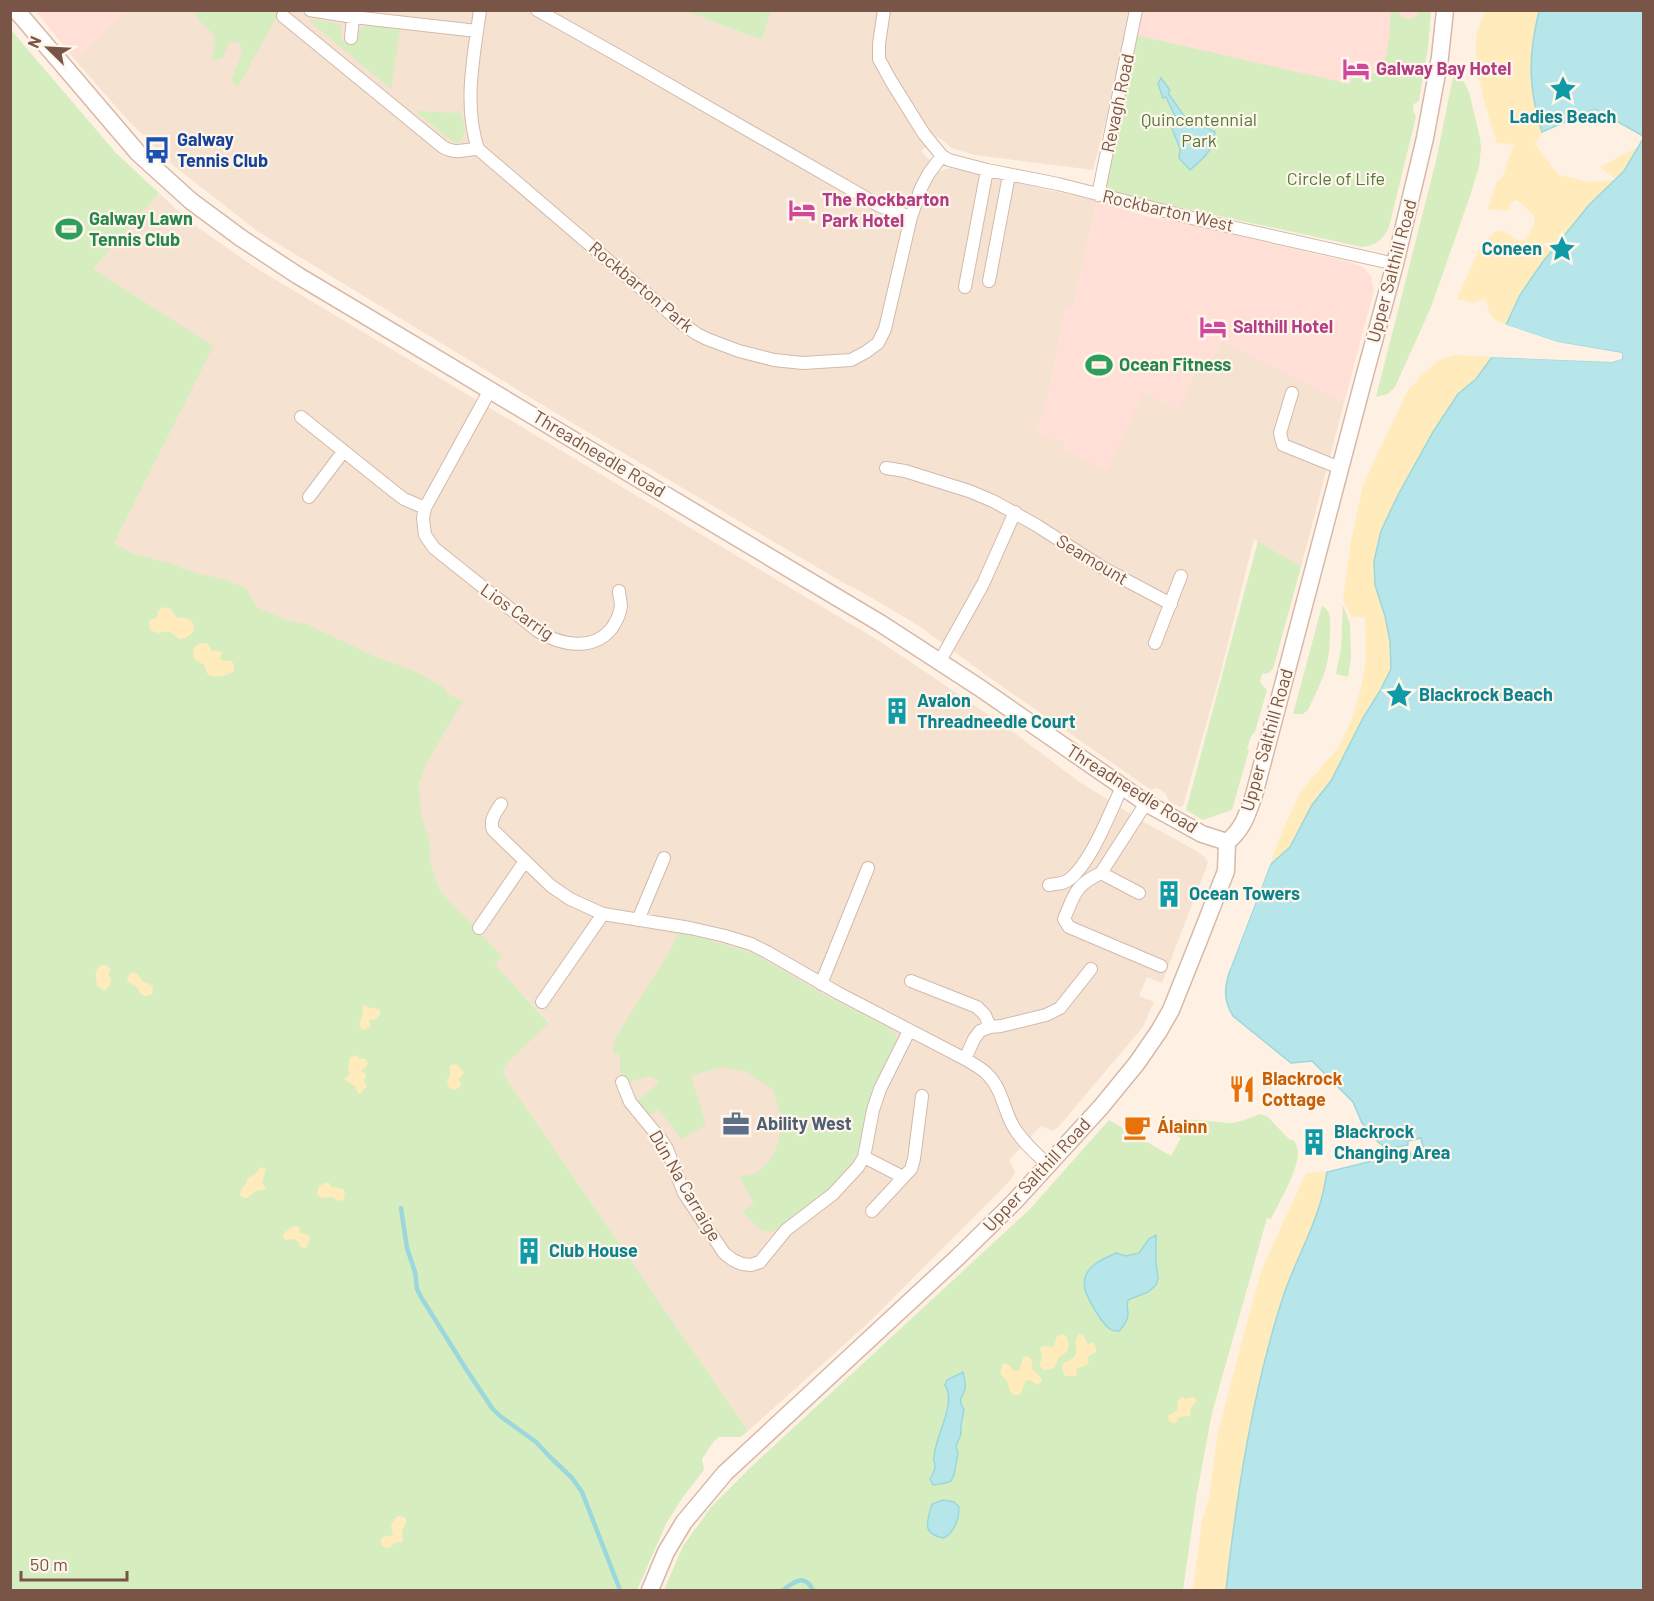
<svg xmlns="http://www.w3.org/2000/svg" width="1654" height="1601" font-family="Barlow,sans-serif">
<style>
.residential{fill:#f6e2d1}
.commercial{fill:#ffdfd6}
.green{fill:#d6edc0}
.sand{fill:#ffebbc}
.water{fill:#b6e6e9;stroke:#9bd7dc;stroke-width:1.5}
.pier{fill:#fef1e3}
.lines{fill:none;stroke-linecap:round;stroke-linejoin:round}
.stream{stroke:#9bd7dc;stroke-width:4.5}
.street-casing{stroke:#d2baab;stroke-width:14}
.secondary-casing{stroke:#d6b9a8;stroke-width:19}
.street{stroke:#fff;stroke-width:12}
.secondary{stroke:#fff;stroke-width:16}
.labels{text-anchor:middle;stroke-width:4.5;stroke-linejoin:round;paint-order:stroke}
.hotel-label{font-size:18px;font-weight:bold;fill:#b23c85;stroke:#fff6eb;text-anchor:start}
.street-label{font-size:18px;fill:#785547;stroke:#fff6eb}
.culture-label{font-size:18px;font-weight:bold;fill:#0d838f;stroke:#fff6eb;text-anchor:start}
.park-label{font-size:18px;fill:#527a3b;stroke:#fff6eb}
.transit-label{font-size:18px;font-weight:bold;fill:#164399;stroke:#fff6eb;text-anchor:start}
.leisure-label{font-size:18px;font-weight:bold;fill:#27864d;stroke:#fff6eb;text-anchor:start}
.food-label{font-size:18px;font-weight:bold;fill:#c56008;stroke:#fff6eb;text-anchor:start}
.service-label{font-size:18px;font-weight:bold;fill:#4e5e75;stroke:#fff6eb;text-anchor:start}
</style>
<rect width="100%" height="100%" fill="#fef1e3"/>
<path class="residential" d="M126,10L685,11L762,40L771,11H1129L1109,108L1093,170L975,155L952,148L938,137L921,151L940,171L949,168L961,170L1097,201L1074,303L1065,309L1048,396L1036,433L1066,443L1063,449L1144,392L1179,410L1195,372L1209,364L1222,341L1344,403L1301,567L1254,539L1220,675L1183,806L1180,807L1168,800L1166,794L1157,788L1151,790L990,678L919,626L867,595L842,582L564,418L257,231L168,161L124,116L75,60Z
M159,193L190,222L256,268L881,642L1008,728L1081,783L1142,821L1193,849L1205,857L1207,860L1208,863L1162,983L1147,977L1139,996L1154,1002L1143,1027L1059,1126L1054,1130H1050L1041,1126L1009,1160L1015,1172L1012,1178L1003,1188L866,1325L748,1431L507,1080L503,1072L507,1063L549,1022L494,965L502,956L440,891L422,837L107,556L184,405L93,268Z"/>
<path class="commercial" d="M36,11H126L75,60Z
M1141,11H1431L1428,47L1419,101L1136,35Z
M1097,201L1149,217L1196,224L1247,238L1350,262L1363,267L1371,276L1374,290L1344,403L1222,342L1209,364L1195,372L1179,410L1144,392L1107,471L1063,449L1065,443L1036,433L1048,396L1065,309L1074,303Z"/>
<path class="green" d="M193,11H280L239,85H234L232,78L242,54L240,43L230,41L223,58L211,61L215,42L214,35L199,20Z
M685,11H771L762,40Z
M1391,11H1398L1402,17C1410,21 1417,18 1419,11H1431L1428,47L1419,101L1414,104L1413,110L1416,117L1389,227C1384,239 1375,246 1362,247L1104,191L1136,35L1350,84L1352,78C1393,81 1388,40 1391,11Z
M308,20C321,21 330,20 341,26V41L357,43C358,40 358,32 360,29C365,23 392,29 400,30L391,89Z
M11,30L116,153L159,193L93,269L213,346L184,405L114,543L133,554L166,562L196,573L227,580L245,588L258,608L291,622L306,624L374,656L414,671L445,688L446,693L463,701L427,762L419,783L421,814L430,844V861L440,891L502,956L495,965L549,1023L507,1063L503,1072L507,1080L748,1431L741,1437H719L714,1441L702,1459L704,1470L683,1497L666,1524L637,1590H11Z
M1453,77L1464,82L1469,92L1480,138L1481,148L1479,167L1469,199L1431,307L1395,387L1388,394L1376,397L1436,161Z
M415,111L461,113L465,130L461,141L457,143L452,141Z
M1258,541L1301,567L1273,669L1269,673L1262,674L1260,682L1267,690L1255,732L1251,736L1247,749L1249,750L1232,810L1203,820L1186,810Z
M1343,605L1350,624L1351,657L1348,677L1336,674L1341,649Z
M1322,606C1332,611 1330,621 1330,631C1330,667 1323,678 1308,710L1303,714H1293Z
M678,934H687L730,946L757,955L824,995L890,1028L896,1035L897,1044L872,1093L858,1152L848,1169L832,1187L772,1232L761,1230L742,1212L754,1204L739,1177L757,1173L770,1160L779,1142L781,1123L776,1099L772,1089L747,1072L721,1067L691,1076L706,1125L682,1139L658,1109L649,1116L638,1100L660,1082L650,1076L631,1082L625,1080L620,1070V1055L613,1053L615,1038L669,953Z
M1260,1114L1267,1116L1289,1139L1294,1141C1297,1145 1298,1149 1298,1155C1296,1174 1280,1201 1271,1219L1267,1218L1212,1413L1197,1493L1183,1590H664L683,1546L712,1506L753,1465L1030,1209L1109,1120L1171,1156L1181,1138L1170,1131C1177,1111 1216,1124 1232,1123C1242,1122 1251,1117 1260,1114Z"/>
<path class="sand" d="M1485,11H1643V136L1594,109L1543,132L1535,144L1558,175L1577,179L1586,182L1617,180L1600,167L1638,147L1557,342C1543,337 1502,327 1493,318C1488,313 1488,305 1485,299L1473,303L1457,299L1477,254L1494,232L1504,231L1517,240H1525C1541,217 1536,215 1516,200L1511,202L1508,211L1488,209L1497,181L1502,178L1514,144L1497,143C1487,111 1475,76 1476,42C1476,32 1481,20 1485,11Z
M1453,355L1594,361L1407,649L1233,1016C1224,1001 1224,990 1229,973L1281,834L1301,791L1339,747L1354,714L1362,683L1366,659L1365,618L1351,616L1343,600L1351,541L1363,485L1407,392L1423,374L1438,361Z
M163,607L171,609L177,618C201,615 197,639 179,639L169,631L158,633L150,630L149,620L157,618L158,611Z
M200,643C208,643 208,643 211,650L222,652L220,659L223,661H232L234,666V671C227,676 216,678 208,675L204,665L194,659L193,655L194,648Z
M102,965L108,966L111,969L108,974L111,980L110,985L104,991L97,986C97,977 92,970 102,965Z
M134,972L139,975L141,980L153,986L152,994L146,996L141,994L136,986L127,981L129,974Z
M364,1005L370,1008L380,1009V1015L374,1020L370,1019V1027L363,1030L361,1029L359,1024L363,1015L362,1009Z
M356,1055L360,1059H365L368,1063L366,1067L361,1070L366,1075V1078L363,1080L367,1086L360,1094L357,1092L355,1086L345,1080V1078L350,1074L348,1069L350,1058Z
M456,1064L464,1072L462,1076L458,1079L461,1083L460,1087L454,1090L449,1088L447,1081L450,1075V1065Z
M261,1167L266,1169L262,1182L266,1189L256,1191L247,1198H243L240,1195L241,1189L247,1183V1179L255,1174Z
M1327,1172L1298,1590H1193L1202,1521L1209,1498L1217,1436L1242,1341L1262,1269L1306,1173Z
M328,1182L332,1187L343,1189L345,1194L343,1200L338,1201L333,1197L322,1198L317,1194L319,1186Z
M297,1226L299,1227L300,1233L307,1235L310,1237L308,1245L305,1248L300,1247V1244L295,1239L285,1240L283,1238L284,1233L292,1227Z
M1062,1334L1066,1336L1069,1343L1067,1352L1059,1357L1054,1368L1043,1370L1039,1365L1042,1358L1040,1348L1044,1346L1052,1347L1054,1346L1057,1336Z
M1079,1334L1083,1335L1088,1344L1093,1342L1096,1348V1352L1087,1357L1089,1361L1087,1365L1076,1369L1077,1374L1075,1376H1065C1055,1357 1074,1365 1076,1353C1078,1344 1072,1344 1079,1334Z
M1027,1356L1032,1360C1032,1371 1031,1369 1040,1376L1042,1381L1038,1385L1029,1380H1026L1020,1395H1013L1010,1391L1007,1381L1000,1374L1003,1363L1008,1364L1014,1371H1019L1023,1357Z
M1181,1397L1187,1399L1190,1397L1195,1398L1196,1402L1190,1409L1191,1416L1179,1417L1176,1423H1173L1169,1421L1168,1416L1177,1410L1178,1401Z
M397,1516C413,1517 404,1524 402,1531C402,1534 403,1538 403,1541L401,1542L394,1543L389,1548L384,1547L381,1544V1539L386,1536H393L391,1525Z"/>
<path class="water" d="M1539,11H1643V136L1595,109L1542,132C1528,87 1528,57 1539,11Z
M1161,78L1170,90L1168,93L1184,116L1215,132C1213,151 1204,158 1190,170L1179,158L1180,149L1170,123L1175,116L1166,97L1163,98L1158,84Z
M1643,139V1590H1226C1237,1493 1252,1394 1282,1300C1292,1268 1309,1239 1319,1207C1323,1196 1325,1183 1327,1172L1368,1162L1377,1158L1410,1152L1411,1155L1424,1152L1421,1138L1408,1141V1145L1387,1149L1378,1142L1362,1123L1353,1102L1312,1061L1291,1063L1233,1016C1224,1001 1224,990 1229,973L1270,865L1290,847L1312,805L1331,781L1363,718L1380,691L1391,669L1390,641L1385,616L1375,585L1374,561L1381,531L1398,495L1433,432L1458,394L1476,379L1492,357L1612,362L1622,359V353L1557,342L1506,325L1520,295L1542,263L1589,205L1624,171Z
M1156,1235V1262L1158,1278L1156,1285L1148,1292L1128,1300C1126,1306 1128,1309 1128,1314C1128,1321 1123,1327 1119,1331C1115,1331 1113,1331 1110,1329C1102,1324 1087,1298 1085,1289C1084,1284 1084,1279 1086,1275C1091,1263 1106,1258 1116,1253L1126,1256L1139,1253L1149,1239Z
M963,1372C964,1377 966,1384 965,1389C962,1399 957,1398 964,1410L961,1425V1434L956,1446L958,1453L954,1475L951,1481L946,1483L933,1485L930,1479C932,1475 935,1471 935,1467C935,1458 933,1466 934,1457C935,1436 957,1404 945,1385L947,1380Z
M943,1500L954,1502L959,1507C959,1519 955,1531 944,1538C921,1534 927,1521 932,1504Z"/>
<path class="pier" d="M1504,324L1558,342L1622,353V359L1612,362L1489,357L1492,354L1612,359L1619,357V355L1557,345L1505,328Z
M1272,859L1270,865L1230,969L1227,968L1255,896L1267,863Z"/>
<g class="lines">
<path class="stream" d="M401,1208L407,1248L415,1272L417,1289L421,1297L466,1369L492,1408L500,1416L536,1442L549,1456L572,1478L582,1492L620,1590
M783,1590C794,1582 804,1573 813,1590"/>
<defs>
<path id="street" d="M310,10L353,17L477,31
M480,10C474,56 463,104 478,149L680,322L697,334L707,339L739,351L774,360L803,363L851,360L866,352L878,343L885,329L911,217L921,188L929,173L942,156
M537,10L626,60L880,206L911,217
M884,10L879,44V59L891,81L924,134L942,156L949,160L987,170L1058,184L1196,219L1395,264
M283,16L443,147C457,155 463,149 478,149
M351,38L353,17
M1098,195L1136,10
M989,281L1009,175
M965,287L987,170
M490,390L425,508L423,518L425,535L434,548L538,631C560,645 593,652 612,628C616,622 620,614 621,606C621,601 619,596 619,591
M1292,393L1280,433L1283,445L1340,468
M301,417L396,493L404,499L425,508
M886,468L905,471L969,491L993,501L1036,525L1103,568L1171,604
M309,497L343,452
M1155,643L1181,576
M940,661L983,584L1015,512
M501,804C496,812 489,820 493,830L551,886L570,899L603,914L690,928L725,936L751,944L767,952L838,993L965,1059C973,1064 982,1068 988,1075C1002,1089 1004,1110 1013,1126C1022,1142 1036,1153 1048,1165
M1101,873C1074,886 1075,894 1064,919L1069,927L1161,966
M1049,885C1054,884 1062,884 1067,881C1090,866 1110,812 1122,787
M1139,893L1101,873L1146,803
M638,920L664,858
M479,928L525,861
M911,981L977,1007L985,1015L990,1027
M821,984L868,868
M542,1002L603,914
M965,1059L974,1039L980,1031L990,1027L1001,1026L1046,1015L1060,1008L1091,969
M622,1082L630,1102L662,1141L667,1149L684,1193L724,1253L733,1260L742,1264L751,1265L760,1262L786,1230L833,1194L858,1167L864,1157L873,1110L880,1089L909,1031
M864,1157L903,1177
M872,1211L911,1169L914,1159L922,1096"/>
<path id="secondary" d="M16,10L138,153L191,201L241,238L297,275L880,623L980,688L1146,803L1202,834L1227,842
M1227,842C1243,829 1247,815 1254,795L1365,374L1395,264L1425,138L1440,57L1445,10
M650,1590L666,1552L684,1522L725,1473L958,1257L1014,1202L1101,1107L1137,1063L1159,1031L1171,1010L1199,940L1226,871L1227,842"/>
</defs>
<use href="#street" class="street-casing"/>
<use href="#secondary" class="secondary-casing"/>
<use href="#street" class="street"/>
<use href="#secondary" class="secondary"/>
</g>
<defs>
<symbol id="hotel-bare" viewBox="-9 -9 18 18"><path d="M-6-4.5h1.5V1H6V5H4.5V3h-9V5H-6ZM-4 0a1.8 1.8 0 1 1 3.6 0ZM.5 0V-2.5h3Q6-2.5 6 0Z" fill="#d1479c" stroke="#fff6eb" stroke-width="2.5" paint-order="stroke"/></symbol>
<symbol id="sight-bare" viewBox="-9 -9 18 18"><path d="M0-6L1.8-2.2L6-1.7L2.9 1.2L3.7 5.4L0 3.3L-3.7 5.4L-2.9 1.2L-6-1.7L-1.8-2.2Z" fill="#0f9aa8" stroke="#fff6eb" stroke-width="2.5" paint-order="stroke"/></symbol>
<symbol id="bus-bare" viewBox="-9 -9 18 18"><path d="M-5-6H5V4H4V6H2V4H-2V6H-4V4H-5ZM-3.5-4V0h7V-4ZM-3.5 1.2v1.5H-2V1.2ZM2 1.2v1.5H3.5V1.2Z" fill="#1a4fb4" stroke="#fff6eb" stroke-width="2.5" paint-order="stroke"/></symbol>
<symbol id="stadium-bare" viewBox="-9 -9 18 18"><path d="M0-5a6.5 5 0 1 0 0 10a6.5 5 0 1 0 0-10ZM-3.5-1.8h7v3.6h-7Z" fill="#2e9e5b" stroke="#fff6eb" stroke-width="2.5" paint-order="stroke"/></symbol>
<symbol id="building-bare" viewBox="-9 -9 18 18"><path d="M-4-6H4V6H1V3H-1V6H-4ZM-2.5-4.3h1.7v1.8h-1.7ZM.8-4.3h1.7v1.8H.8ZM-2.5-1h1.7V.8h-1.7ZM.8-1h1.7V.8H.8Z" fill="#0f9aa8" stroke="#fff6eb" stroke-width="2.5" paint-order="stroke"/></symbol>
<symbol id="restaurant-bare" viewBox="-9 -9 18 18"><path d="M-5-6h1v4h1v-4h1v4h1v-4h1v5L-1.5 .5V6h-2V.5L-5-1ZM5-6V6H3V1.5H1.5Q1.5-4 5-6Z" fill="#e8710a" stroke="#fff6eb" stroke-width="2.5" paint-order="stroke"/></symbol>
<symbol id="office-bare" viewBox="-9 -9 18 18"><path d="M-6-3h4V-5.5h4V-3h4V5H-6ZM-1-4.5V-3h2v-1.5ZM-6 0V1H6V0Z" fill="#5c6f8a" stroke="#fff6eb" stroke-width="2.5" paint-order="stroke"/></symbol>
<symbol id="cafe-bare" viewBox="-9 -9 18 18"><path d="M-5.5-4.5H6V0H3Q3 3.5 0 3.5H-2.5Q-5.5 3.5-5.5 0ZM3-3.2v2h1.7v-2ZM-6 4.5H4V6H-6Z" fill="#e8710a" stroke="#fff6eb" stroke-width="2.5" paint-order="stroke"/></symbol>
</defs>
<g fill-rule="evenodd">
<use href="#hotel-bare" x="1337" y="50" width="38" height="38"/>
<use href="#sight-bare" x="1544" y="70" width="38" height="38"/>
<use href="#bus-bare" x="138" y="131" width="38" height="38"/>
<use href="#hotel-bare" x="783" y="191" width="38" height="38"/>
<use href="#stadium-bare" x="50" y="210" width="38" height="38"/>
<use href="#sight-bare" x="1543" y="230" width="38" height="38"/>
<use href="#hotel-bare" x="1194" y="308" width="38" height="38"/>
<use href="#stadium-bare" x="1080" y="346" width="38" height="38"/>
<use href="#sight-bare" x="1380" y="676" width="38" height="38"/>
<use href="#building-bare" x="878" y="692" width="38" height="38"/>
<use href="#building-bare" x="1150" y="875" width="38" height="38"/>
<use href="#restaurant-bare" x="1223" y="1070" width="38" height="38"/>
<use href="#office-bare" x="717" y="1105" width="38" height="38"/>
<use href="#cafe-bare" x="1118" y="1108" width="38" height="38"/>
<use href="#building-bare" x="1295" y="1123" width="38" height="38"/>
<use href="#building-bare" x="510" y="1232" width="38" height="38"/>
</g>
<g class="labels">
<g class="hotel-label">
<text x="1376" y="75">Galway Bay Hotel</text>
<text x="822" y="206">The Rockbarton<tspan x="822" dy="21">Park Hotel</tspan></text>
<text x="1233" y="333">Salthill Hotel</text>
</g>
<g class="street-label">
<text transform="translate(1118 103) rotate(-78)" y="6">Revagh Road</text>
<text transform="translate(1168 211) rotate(13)" y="6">Rockbarton West</text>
<text transform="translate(1392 271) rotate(-75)" y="6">Upper Salthill Road</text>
<text transform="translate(641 287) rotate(40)" y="6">Rockbarton Park</text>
<text transform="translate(599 454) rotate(31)" y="6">Threadneedle Road</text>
<text transform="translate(1092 560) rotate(31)" y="6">Seamount</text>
<text transform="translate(517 612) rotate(35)" y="6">Lios Carrig</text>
<text transform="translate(1267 740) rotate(-74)" y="6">Upper Salthill Road</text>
<text transform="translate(1132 789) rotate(32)" y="6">Threadneedle Road</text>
<text transform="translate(1037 1175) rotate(-47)" y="6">Upper Salthill Road</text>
<text transform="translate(685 1186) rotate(60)" y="6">Dún Na Carraige</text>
</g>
<g class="culture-label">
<text x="1563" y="123" text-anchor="middle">Ladies Beach</text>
<text x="1542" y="255" text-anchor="end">Coneen</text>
<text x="1419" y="701">Blackrock Beach</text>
<text x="917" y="707">Avalon<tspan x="917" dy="21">Threadneedle Court</tspan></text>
<text x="1189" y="900">Ocean Towers</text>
<text x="1334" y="1138">Blackrock<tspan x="1334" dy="21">Changing Area</tspan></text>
<text x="549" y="1257">Club House</text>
</g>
<g class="park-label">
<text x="1199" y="126">Quincentennial<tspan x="1199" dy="21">Park</tspan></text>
<text x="1336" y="185">Circle of Life</text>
</g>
<g class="transit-label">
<text x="177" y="146">Galway<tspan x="177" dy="21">Tennis Club</tspan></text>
</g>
<g class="leisure-label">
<text x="89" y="225">Galway Lawn<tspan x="89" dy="21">Tennis Club</tspan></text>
<text x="1119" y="371">Ocean Fitness</text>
</g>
<g class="food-label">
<text x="1262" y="1085">Blackrock<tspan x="1262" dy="21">Cottage</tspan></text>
<text x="1157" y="1133">Álainn</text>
</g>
<g class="service-label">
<text x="756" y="1130">Ability West</text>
</g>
</g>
<rect width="1654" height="1601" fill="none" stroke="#785547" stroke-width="24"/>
<g transform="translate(48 48) rotate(294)" stroke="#fff6eb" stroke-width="4.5" paint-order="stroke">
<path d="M0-4.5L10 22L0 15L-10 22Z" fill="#785547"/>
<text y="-9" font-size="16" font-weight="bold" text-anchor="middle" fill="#785547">N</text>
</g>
<path d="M21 1571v9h106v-9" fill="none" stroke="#785547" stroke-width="3"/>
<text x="30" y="1571" font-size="18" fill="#785547" stroke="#fff6eb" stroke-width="4.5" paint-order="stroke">50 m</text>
</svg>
